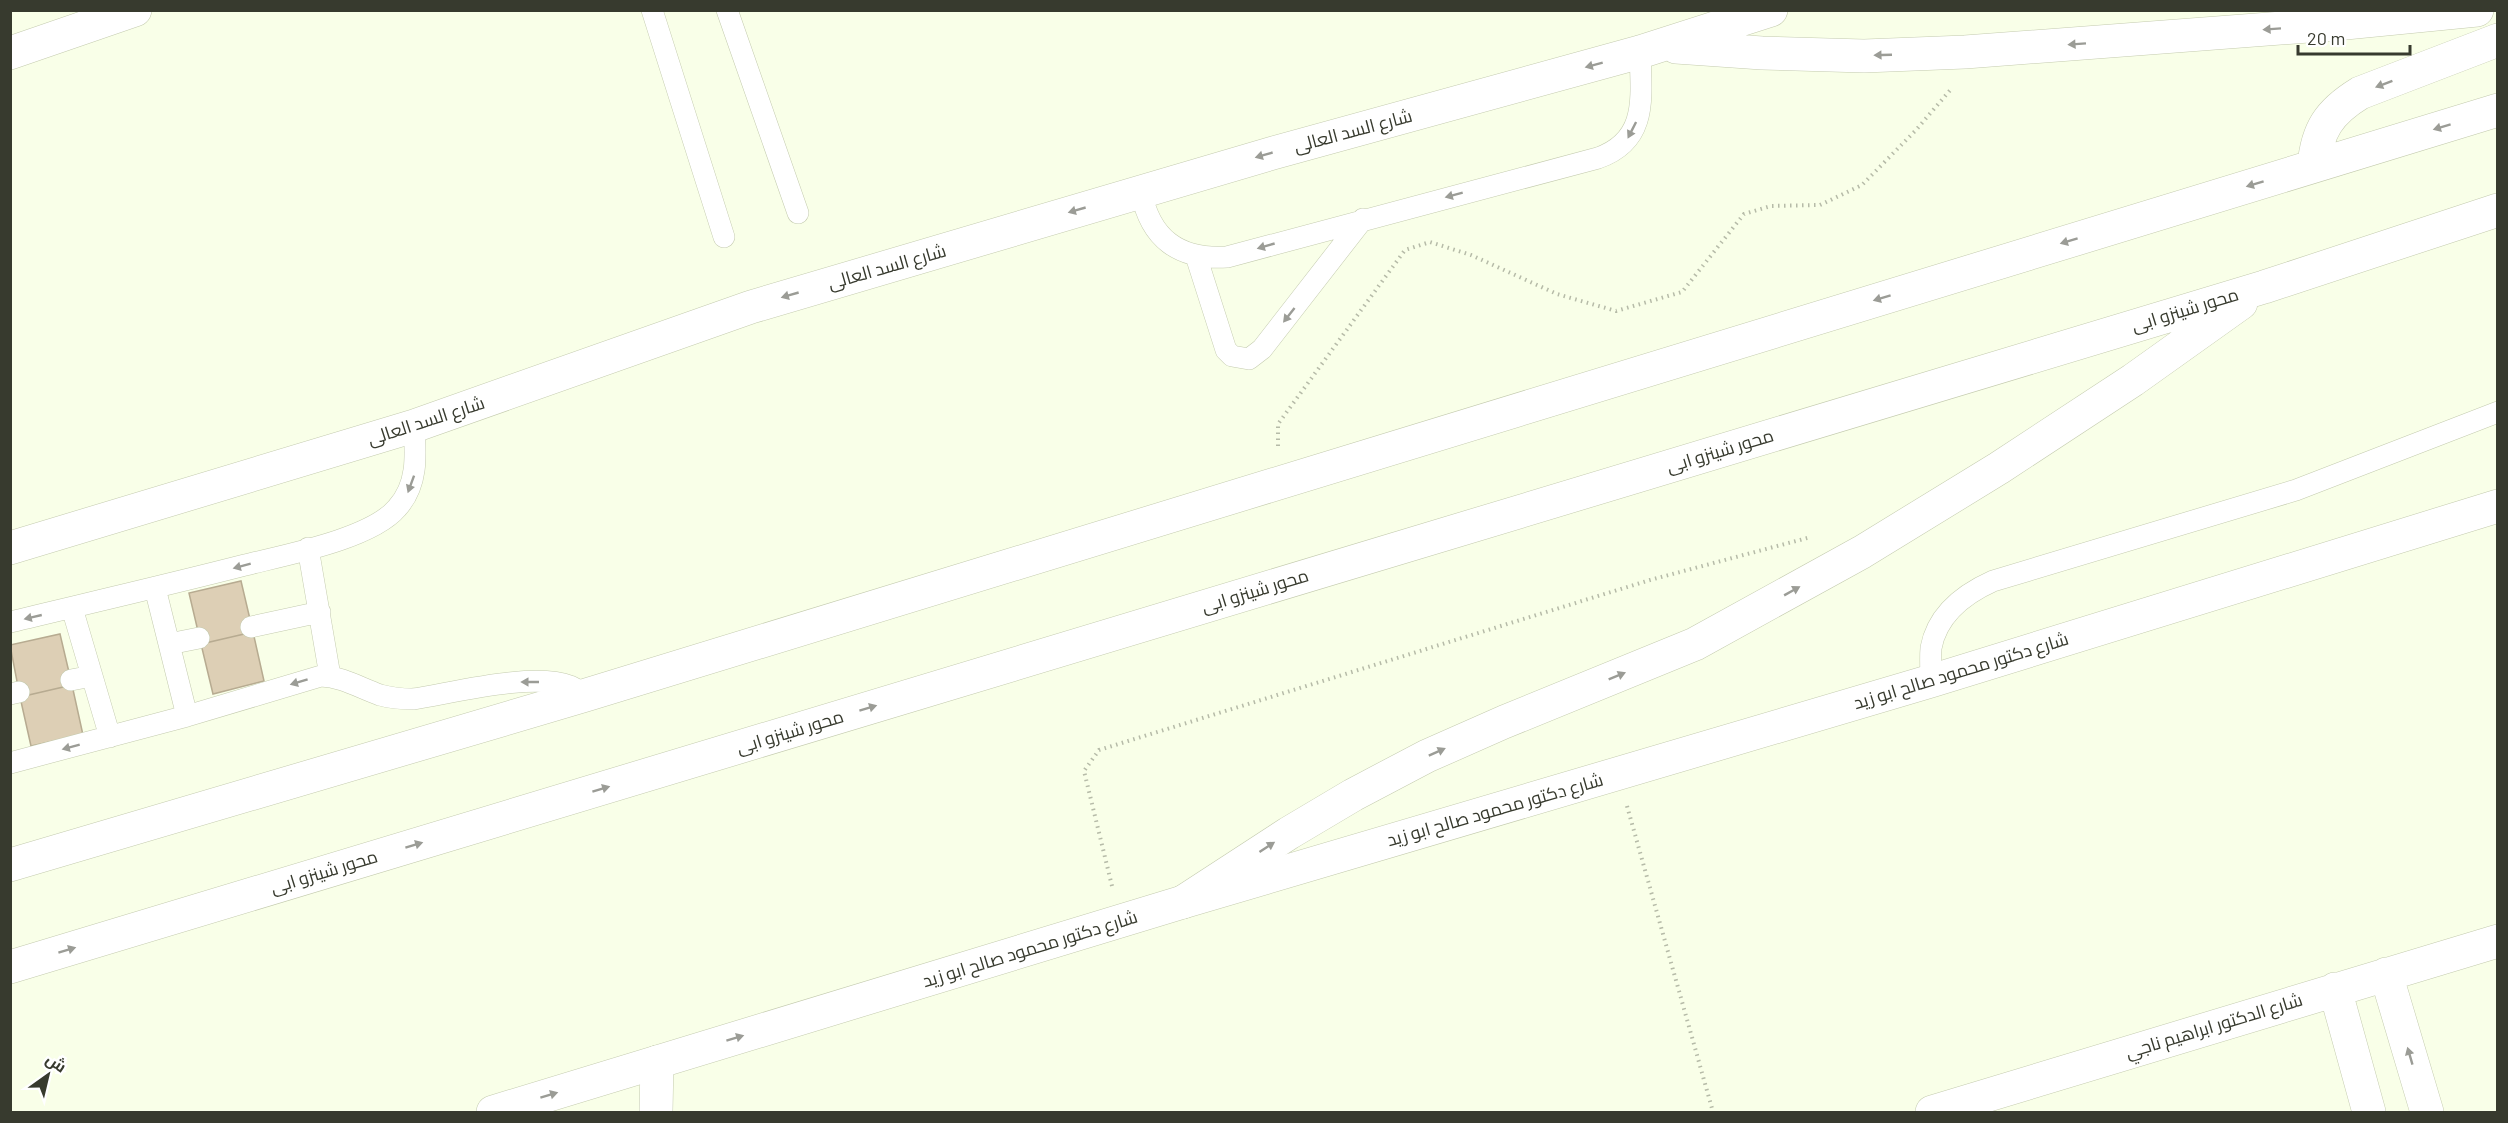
<svg xmlns="http://www.w3.org/2000/svg" width="2508" height="1123" font-family="Barlow,Cairo,sans-serif">
<style>
.building{fill:#ddcfb5;stroke:#b7ab91;stroke-width:1.5}
.lines{fill:none;stroke-linecap:round;stroke-linejoin:round}
.service-casing{stroke:#c4cbaf;stroke-width:22}
.minor-casing{stroke:#c4cbaf;stroke-width:34}
.tertiary-casing{stroke:#c4cbaf;stroke-width:34}
.primary-casing{stroke:#c4cbaf;stroke-width:34}
.path{stroke:#b6bba8;stroke-width:4;stroke-dasharray:1.5 4.5;stroke-linecap:butt}
.service{stroke:#fff;stroke-width:21}
.minor{stroke:#fff;stroke-width:33}
.tertiary{stroke:#fff;stroke-width:33}
.primary{stroke:#fff;stroke-width:33}
.oneway{fill:#9b9c96}
.labels{text-anchor:middle;stroke-width:4.5;stroke-linejoin:round;paint-order:stroke}
.street-label{font-size:18px;fill:#373a2e;stroke:#fff}
</style>
<rect width="100%" height="100%" fill="#f9ffe8"/>
<path class="building" d="M241,581L253,632L201,644L189,593Z
M253,632L264,681L213,694L201,644Z
M60,634L72,685L20,697L10,645Z
M72,685L83,735L31,746L20,697Z"/>
<g class="lines">
<defs>
<path id="service" d="M652,10L724,237
M727,10L798,213
M1141,191C1150,239 1179,260 1227,257L1598,158C1649,140 1641,96 1640,52
M1196,256L1226,350L1232,356L1249,359L1262,349L1363,219
M308,548L330,676
M155,588L187,716
M72,608L110,737
M10,622C89,603 167,585 245,565C285,555 371,539 397,508C418,485 416,456 414,426
M251,627L320,612
M169,644L199,638
M71,680L92,676
M1931,681C1931,671 1930,659 1931,648C1937,615 1964,594 1993,581L2296,490L2498,412
M10,694L19,692
M10,763L187,716L321,676C343,677 360,688 380,695C391,698 402,699 413,699C453,693 532,672 570,686C575,688 581,692 586,695"/>
<path id="minor" d="M10,53L135,10
M2386,974L2427,1112
M2335,989L2369,1112
M656,1112L657,1062
M1932,1112L2498,941"/>
<path id="tertiary" d="M1676,47L1762,53L1864,56L1965,52L2335,24L2477,10
M10,548L414,426L751,307L1273,153L1640,52L1771,10
M493,1112L1183,902L1931,681L2498,506"/>
<path id="primary" d="M2314,166C2317,130 2329,112 2360,93L2498,40
M10,865L586,695L2498,110
M1183,902L1289,833L1353,795L1427,756L1504,722L1695,644L1862,552L1999,468L2133,380L2241,303
M10,967L2264,287L2498,210"/>
</defs>
<use href="#service" class="service-casing"/>
<use href="#minor" class="minor-casing"/>
<use href="#tertiary" class="tertiary-casing"/>
<use href="#primary" class="primary-casing"/>
<path class="path" d="M1278,446V424L1405,250L1430,242L1471,255L1557,294L1616,311L1682,292L1744,214L1771,206L1820,205L1862,185L1916,130L1952,88
M1627,806L1713,1112
M1112,886L1084,771L1099,750L1650,580L1811,537"/>
<use href="#service" class="service"/>
<use href="#minor" class="minor"/>
<use href="#tertiary" class="tertiary"/>
<use href="#primary" class="primary"/>
</g>
<defs><path id="oneway-solid" d="M-6-.8H1V-3.2L6.5 0L1 3.2V.8H-6Z" transform="scale(1.5)"/></defs>
<g class="oneway">
<use href="#oneway-solid" transform="translate(2272 29) rotate(176)"/>
<use href="#oneway-solid" transform="translate(2077 44) rotate(176)"/>
<use href="#oneway-solid" transform="translate(1883 55) rotate(178)"/>
<use href="#oneway-solid" transform="translate(1594 65) rotate(165)"/>
<use href="#oneway-solid" transform="translate(2384 84) rotate(159)"/>
<use href="#oneway-solid" transform="translate(2442 127) rotate(163)"/>
<use href="#oneway-solid" transform="translate(1632 130) rotate(117)"/>
<use href="#oneway-solid" transform="translate(1264 155) rotate(164)"/>
<use href="#oneway-solid" transform="translate(2255 184) rotate(163)"/>
<use href="#oneway-solid" transform="translate(1454 195) rotate(165)"/>
<use href="#oneway-solid" transform="translate(1077 210) rotate(164)"/>
<use href="#oneway-solid" transform="translate(2069 241) rotate(163)"/>
<use href="#oneway-solid" transform="translate(1266 246) rotate(164)"/>
<use href="#oneway-solid" transform="translate(790 295) rotate(164)"/>
<use href="#oneway-solid" transform="translate(1882 298) rotate(163)"/>
<use href="#oneway-solid" transform="translate(1289 315) rotate(128)"/>
<use href="#oneway-solid" transform="translate(411 484) rotate(110)"/>
<use href="#oneway-solid" transform="translate(242 566) rotate(165)"/>
<use href="#oneway-solid" transform="translate(1792 591) rotate(-29)"/>
<use href="#oneway-solid" transform="translate(33 617) rotate(167)"/>
<use href="#oneway-solid" transform="translate(1617 676) rotate(-22)"/>
<use href="#oneway-solid" transform="translate(299 682) rotate(163)"/>
<use href="#oneway-solid" transform="translate(530 682) rotate(180)"/>
<use href="#oneway-solid" transform="translate(868 708) rotate(-17)"/>
<use href="#oneway-solid" transform="translate(71 747) rotate(165)"/>
<use href="#oneway-solid" transform="translate(1437 752) rotate(-24)"/>
<use href="#oneway-solid" transform="translate(601 789) rotate(-17)"/>
<use href="#oneway-solid" transform="translate(414 845) rotate(-17)"/>
<use href="#oneway-solid" transform="translate(1267 847) rotate(-33)"/>
<use href="#oneway-solid" transform="translate(67 950) rotate(-17)"/>
<use href="#oneway-solid" transform="translate(735 1038) rotate(-17)"/>
<use href="#oneway-solid" transform="translate(2410 1056) rotate(-106)"/>
<use href="#oneway-solid" transform="translate(549 1095) rotate(-17)"/>
</g>
<g class="labels">
<g class="street-label">
<text transform="translate(1353 131) rotate(-15)" y="6">شارع السد العالى</text>
<text transform="translate(887 267) rotate(-16)" y="6">شارع السد العالى</text>
<text transform="translate(2185 310) rotate(-17)" y="6">محور شينزو ابى</text>
<text transform="translate(426 421) rotate(-18)" y="6">شارع السد العالى</text>
<text transform="translate(1720 451) rotate(-17)" y="6">محور شينزو ابى</text>
<text transform="translate(1255 591) rotate(-17)" y="6">محور شينزو ابى</text>
<text transform="translate(1961 671) rotate(-17)" y="6">شارع دكتور محمود صالح ابو زيد</text>
<text transform="translate(790 732) rotate(-17)" y="6">محور شينزو ابى</text>
<text transform="translate(1495 810) rotate(-16)" y="6">شارع دكتور محمود صالح ابو زيد</text>
<text transform="translate(324 872) rotate(-17)" y="6">محور شينزو ابى</text>
<text transform="translate(1030 949) rotate(-17)" y="6">شارع دكتور محمود صالح ابو زيد</text>
<text transform="translate(2214 1026) rotate(-17)" y="6">شارع الدكتور ابراهيم ناجي</text>
</g>
</g>
<rect width="2508" height="1123" fill="none" stroke="#373a2e" stroke-width="24"/>
<g transform="translate(48 1075) rotate(34)" stroke="#ffffff" stroke-width="4.5" paint-order="stroke">
<path d="M0-4.5L10 22L0 15L-10 22Z" fill="#373a2e"/>
<text y="-9" font-size="16" font-weight="bold" text-anchor="middle" fill="#373a2e">ش</text>
</g>
<path d="M2298 45v9h112v-9" fill="none" stroke="#373a2e" stroke-width="3"/>
<text x="2307" y="45" font-size="18" fill="#373a2e" stroke="#ffffff" stroke-width="4.5" paint-order="stroke">20 m</text>
</svg>
